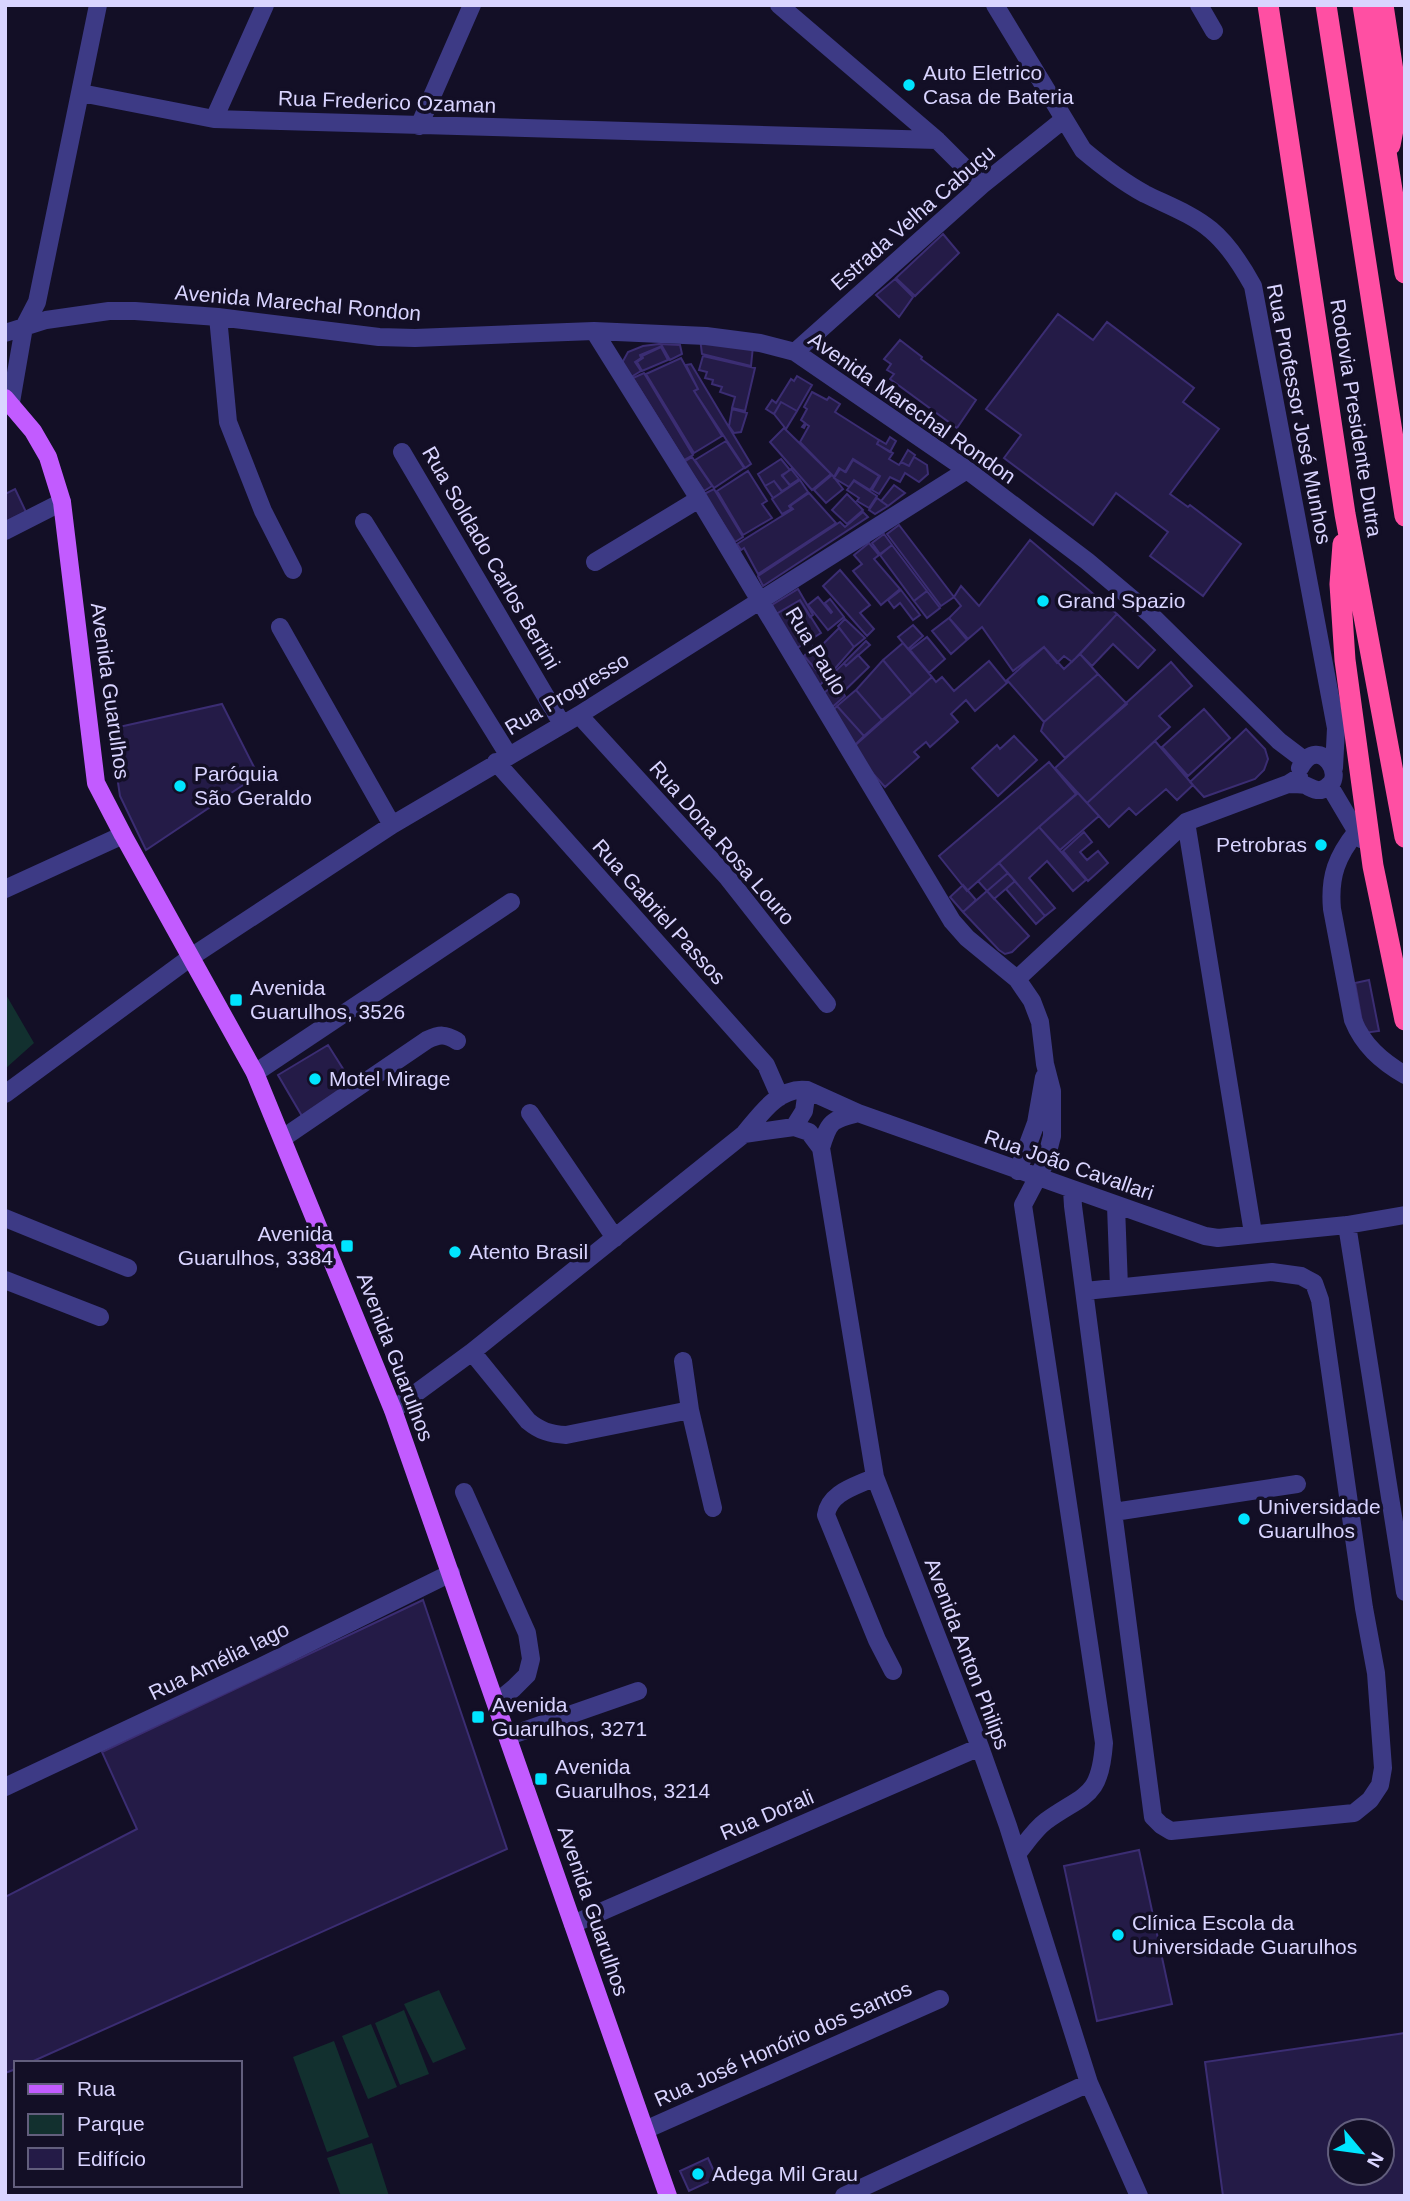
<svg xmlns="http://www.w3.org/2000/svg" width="1410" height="2201" font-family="Arial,sans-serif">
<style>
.green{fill:#12302f}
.building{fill:#241b47;stroke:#3b2d73;stroke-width:2;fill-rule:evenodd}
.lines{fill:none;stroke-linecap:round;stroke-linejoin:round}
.minor{stroke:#3d3a85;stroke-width:18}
.major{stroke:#c25bff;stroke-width:18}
.highway{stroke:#ff4fa3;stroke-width:21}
.poi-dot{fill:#00e5ff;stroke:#130f26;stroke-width:2.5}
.labels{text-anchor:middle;stroke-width:7;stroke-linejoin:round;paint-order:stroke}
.poi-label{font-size:21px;fill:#d9d4ff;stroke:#130f26;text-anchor:start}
.street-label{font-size:21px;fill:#d9d4ff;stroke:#130f26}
</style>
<rect width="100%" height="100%" fill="#130f26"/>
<path class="green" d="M5,993L34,1043L5,1069Z
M439,1990L466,2049L433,2063L404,2004Z
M404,2010L429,2074L400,2085L375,2023Z
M371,2024L397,2087L368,2099L342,2036Z
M334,2041L369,2137L327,2152L293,2057Z
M372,2143L389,2196H341L327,2158Z"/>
<path class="building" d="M943,234L959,253L915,296L896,278Z
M895,279L913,297L899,317L876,295Z
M1058,314L1093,340L1107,322L1194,388L1183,402L1219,429L1170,494L1188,507L1190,505L1241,544L1203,596L1150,556L1168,532L1116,493L1093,525L1004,458L1021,435L986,409Z
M700,338L753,346L751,366L702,354Z
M900,340L922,357L921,359L976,400L957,428L890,379L894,374L887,370L891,364L884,359Z
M659,344L680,345L682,354L670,360L662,346L640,355L641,358L635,362L641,371L631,377L622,363L628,352L643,346Z
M661,347L668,360L642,371L637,362L643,358L642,356Z
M703,356L755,368L745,411L732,408L735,397L720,392L722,387L712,384L713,380L705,378L707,372L699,370Z
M681,358L698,389L694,391L722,436L694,453L646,374Z
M691,364L751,464L745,468L694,391L698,389L686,365Z
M644,373L693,455L684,460L633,378Z
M797,376L812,385L797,411L781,402L774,414L766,409L772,400L776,403L791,379L794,381Z
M812,392L827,400L829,397L840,404L835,412L879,440L877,444L893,453L889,459L899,465L901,462L909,466L914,457L927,465L928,474L919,482L905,473L900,482L890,477L879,494L872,490L880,476L853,459L845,472L839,468L834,477L800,442L809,426L806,424L804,428L802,427L805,423L801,420L807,409L804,407Z
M781,402L797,411L786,429L774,414Z
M732,409L747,413L741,432L734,433L729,426Z
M784,428L831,474L812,490L770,442Z
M890,437L896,441L890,452L877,444L879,440L886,444Z
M726,441L744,468L714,488L695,460Z
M908,450L915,455L909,466L901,462Z
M692,457L712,486L704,491L684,462Z
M781,459L790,470L782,475L790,486L782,491L774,481L765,486L758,474Z
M853,460L879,476L870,490L854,480L849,487L834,478L840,469L846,472Z
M791,469L799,479L790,485L782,476Z
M748,471L767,501L762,504L772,518L743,535L717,491Z
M832,475L843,489L826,503L814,490Z
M800,480L808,492L789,506L791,509L782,514L772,499Z
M774,481L782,492L773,498L765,486Z
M854,481L877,496L869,508L857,501L859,498L847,490Z
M894,485L905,493L888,506L881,501Z
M15,489L26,512L5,522V494Z
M714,489L743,537L735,542L704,494Z
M809,493L836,523L758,574L744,548L741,550L737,544L793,509L790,506Z
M847,494L863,510L847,524L832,510Z
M877,498L888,506L875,514L869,510Z
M863,512L868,517L763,586L758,576L840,522L845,527Z
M899,525L954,597L941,606L887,534Z
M884,534L892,545L880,554L872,543Z
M1030,540L1117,614L1072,662L1064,656L1057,663L1044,647L1013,671L982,627L968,639L949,618L961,606L954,597L961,586L979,606Z
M869,543L879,555L874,559L900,589L881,605L853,571L862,564L854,555Z
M892,545L927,591L914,601L880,555Z
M840,570L870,605L860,613L874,629L867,636L823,586Z
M798,589L813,615L810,617L800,600L776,614L772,605Z
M901,590L920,615L913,620L900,603L894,608L888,600Z
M927,591L940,608L927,618L914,601Z
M818,597L831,613L832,612L825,603L830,599L844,617L828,630L808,605Z
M800,600L821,633L797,648L776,614Z
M1117,614L1155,650L1138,668L1113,644L1092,666L1080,654Z
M949,618L967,640L951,654L932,631Z
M845,619L865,638L854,647L838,626Z
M913,625L923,636L908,649L898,637Z
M839,628L854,647L825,680L804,656L813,646L817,650Z
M927,637L945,659L929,673L910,650Z
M866,641L870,645L846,666L844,663Z
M903,643L932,677L912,695L883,660Z
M1044,647L1064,669L1080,654L1098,674L1044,722L1007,680Z
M858,655L869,667L838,697L824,682L844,663L846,666Z
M804,656L825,680L816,689L799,661Z
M883,660L912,695L882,720L856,690Z
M989,661L1007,683L975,711L966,700L951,714L958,722L930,747L926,742L914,752L919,757L885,787L851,749L932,677L936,682L942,677L954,691Z
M1171,662L1192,686L1159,716L1170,727L1087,803L1055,768Z
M1098,674L1127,704L1065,758L1041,731L1044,722Z
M830,688L838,697L843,693L845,696L830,709L820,696Z
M856,690L882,720L864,736L837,706Z
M222,704L258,775L146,850L120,796L110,729Z
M837,706L864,736L851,749L830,713Z
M1204,709L1230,738L1188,776L1162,747Z
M1246,729L1265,749L1268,759L1264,770L1255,779L1204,797L1190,782Z
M1014,736L1037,760L998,796L972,768L997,745L1000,749Z
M1155,741L1193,785L1177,800L1166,789L1136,815L1129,808L1109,827L1087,803Z
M1049,762L1076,794L967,891L939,856Z
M1078,793L1099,816L1060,850L1039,827Z
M1039,827L1086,880L1073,891L1047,861L1029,878L1055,908L1045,916L999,863Z
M1084,832L1092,842L1080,852L1087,860L1098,851L1108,863L1088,881L1063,851Z
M999,863L1008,873L987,891L978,881Z
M1008,873L1015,881L994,899L987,891Z
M1015,881L1045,916L1036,924L1006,889Z
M963,885L976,900L963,912L950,897Z
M987,891L1029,936L1012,952L1005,954L999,950L963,912Z
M1369,980L1379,1031L1364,1033L1355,983Z
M328,1045L352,1083L302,1116L278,1075Z
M423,1600L507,1849L29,2063H16V2069L5,2073V1897L137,1829L102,1752Z
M1139,1850L1172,2004L1097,2021L1064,1866Z
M1405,2033V2196H1223L1205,2062ZM1340,2131H1382V2173H1340Z
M708,2158L717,2178L689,2191L680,2171Z"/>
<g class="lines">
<path class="minor" d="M779,5L937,140L982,185
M995,5L1083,150C1102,166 1123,182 1145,194C1167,205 1192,214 1211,230C1229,245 1242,266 1253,286L1336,728L1334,768
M1199,5L1214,31
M81,93L214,119L937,140
M214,119L265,5
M419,126L472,5
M218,317L228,422L263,511L293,570
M594,331L699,499L952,921L967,938L1017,979L1032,1001L1040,1022L1045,1064L1052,1091V1136L1045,1163L1023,1205L1104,1743C1100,1799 1085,1793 1046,1821C1035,1829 1026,1843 1017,1854
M5,333L46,320L109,311H135L218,317L379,337L415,338L594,331L706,336L760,343L795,352L967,470L1087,561L1150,614L1279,741L1304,760
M795,352L982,185L1063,120
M11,402L24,327L37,302L98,5
M402,452L562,724
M364,522L509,756
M5,531L62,502
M595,562L699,499
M280,627L392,825
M579,715L727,877L827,1004
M496,762L766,1065L780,1097
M1288,784C1293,784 1300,784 1305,785C1310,787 1314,791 1321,790C1352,782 1319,731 1300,768
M1329,785L1361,839
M1186,822L1253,1233
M1357,831C1337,856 1329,876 1332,909L1353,1020C1363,1045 1381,1061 1405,1075
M5,889L123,835
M1017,979L1186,822L1288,784L1299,777
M255,1073L511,902
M5,1094L191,957L392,825L579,715L967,470
M530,1113L615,1238
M794,1127L804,1111L807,1090
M744,1134L794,1127L809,1132L821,1148L875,1477L980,1747L1008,1826L1089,2083L1139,2196
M283,1138L427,1040C440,1034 445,1034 457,1041
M821,1148C829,1121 831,1120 858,1113
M1018,1171L1036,1123L1044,1077
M1072,1190L1073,1206L1153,1817L1161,1825L1171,1831L1354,1813L1370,1800L1380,1785L1383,1768L1376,1673L1364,1608L1320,1300L1314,1283L1301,1276L1272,1272L1085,1291
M1116,1206L1119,1287
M5,1218L128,1268
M1347,1225L1405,1592
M5,1280L100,1317
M472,1352L528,1421C540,1431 550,1434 566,1435L690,1410L713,1508
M683,1361L690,1410
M393,1410L472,1352L744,1134C760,1115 779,1086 807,1090L858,1113L1205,1236L1218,1238L1347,1225L1405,1215
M875,1477C857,1486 829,1492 826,1515L877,1640L893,1671
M464,1492L527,1633L531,1659L527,1675L514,1688L497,1702
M1114,1512L1297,1484
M509,1736L638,1691
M5,1787L256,1669L451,1573
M573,1924L980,1747
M645,2130L940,1999
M844,2196L1089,2083"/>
<path class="major" d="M5,398L33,431L48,457L62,502L96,783L123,835L255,1073L393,1410L668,2196"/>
<path class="highway" d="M1268,5L1345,514L1405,837
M1326,5L1405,516
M1363,5L1405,273
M1383,5L1398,104L1390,145
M1343,544L1340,584L1345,660L1373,866L1405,1020"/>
</g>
<g class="poi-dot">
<circle cx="909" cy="85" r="7"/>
<circle cx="1043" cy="601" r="7"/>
<circle cx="180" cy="786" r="7"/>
<circle cx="1321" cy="845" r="7"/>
<rect x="229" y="993" width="14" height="14" rx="3.5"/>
<circle cx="315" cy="1079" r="7"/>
<rect x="340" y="1239" width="14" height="14" rx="3.5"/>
<circle cx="455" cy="1252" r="7"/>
<circle cx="1244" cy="1519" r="7"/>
<rect x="471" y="1710" width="14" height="14" rx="3.5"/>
<rect x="534" y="1772" width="14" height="14" rx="3.5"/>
<circle cx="1118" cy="1935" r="7"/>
<circle cx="698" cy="2174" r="7"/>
</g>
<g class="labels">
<g class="poi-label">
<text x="923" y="80">Auto Eletrico<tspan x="923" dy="24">Casa de Bateria</tspan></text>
<text x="1057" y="608">Grand Spazio</text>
<text x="194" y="781">Paróquia<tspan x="194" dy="24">São Geraldo</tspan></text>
<text x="1307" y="852" text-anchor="end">Petrobras</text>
<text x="250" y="995">Avenida<tspan x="250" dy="24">Guarulhos, 3526</tspan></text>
<text x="329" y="1086">Motel Mirage</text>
<text x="333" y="1241" text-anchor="end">Avenida<tspan x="333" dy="24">Guarulhos, 3384</tspan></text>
<text x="469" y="1259">Atento Brasil</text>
<text x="1258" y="1514">Universidade<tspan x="1258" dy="24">Guarulhos</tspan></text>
<text x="492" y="1712">Avenida<tspan x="492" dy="24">Guarulhos, 3271</tspan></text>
<text x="555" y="1774">Avenida<tspan x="555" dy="24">Guarulhos, 3214</tspan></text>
<text x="1132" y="1930">Clínica Escola da<tspan x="1132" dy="24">Universidade Guarulhos</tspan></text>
<text x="712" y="2181">Adega Mil Grau</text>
</g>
<g class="street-label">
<text transform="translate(387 102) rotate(2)" y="7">Rua Frederico Ozaman</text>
<text transform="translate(913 218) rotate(-41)" y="7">Estrada Velha Cabuçu</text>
<text transform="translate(298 303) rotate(5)" y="7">Avenida Marechal Rondon</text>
<text transform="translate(912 408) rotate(35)" y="7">Avenida Marechal Rondon</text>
<text transform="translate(1299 414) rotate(79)" y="7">Rua Professor José Munhos</text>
<text transform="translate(1356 418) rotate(81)" y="7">Rodovia Presidente Dutra</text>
<text transform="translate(491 558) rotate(60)" y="7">Rua Soldado Carlos Bertini</text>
<text transform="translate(816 651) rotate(59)" y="7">Rua Paulo</text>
<text transform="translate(110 691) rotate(82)" y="7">Avenida Guarulhos</text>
<text transform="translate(567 694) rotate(-31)" y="7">Rua Progresso</text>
<text transform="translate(722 843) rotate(49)" y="7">Rua Dona Rosa Louro</text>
<text transform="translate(659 912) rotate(48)" y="7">Rua Gabriel Passos</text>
<text transform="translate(1069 1165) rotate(19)" y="7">Rua João Cavallari</text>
<text transform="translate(395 1357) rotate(69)" y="7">Avenida Guarulhos</text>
<text transform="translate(967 1654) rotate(69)" y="7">Avenida Anton Philips</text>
<text transform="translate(219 1661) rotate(-26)" y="7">Rua Amélia lago</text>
<text transform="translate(767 1815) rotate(-23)" y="7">Rua Dorali</text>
<text transform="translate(593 1911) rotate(71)" y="7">Avenida Guarulhos</text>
<text transform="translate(783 2044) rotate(-24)" y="7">Rua José Honório dos Santos</text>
</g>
</g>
<rect width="1410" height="2201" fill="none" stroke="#d9d4ff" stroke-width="14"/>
<rect x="14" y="2061" width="228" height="126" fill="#130f26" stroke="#625e7d" stroke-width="2"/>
<rect x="28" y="2084" width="35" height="10" fill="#c25bff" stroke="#625e7d" stroke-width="2"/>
<text x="77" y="2096" font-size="21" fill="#d9d4ff">Rua</text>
<rect x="28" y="2114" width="35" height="21" fill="#12302f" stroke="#625e7d" stroke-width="2"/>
<text x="77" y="2131" font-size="21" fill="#d9d4ff">Parque</text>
<rect x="28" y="2148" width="35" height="21" fill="#241b47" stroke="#625e7d" stroke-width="2"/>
<text x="77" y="2166" font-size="21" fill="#d9d4ff">Edifício</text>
<g transform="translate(1361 2152) rotate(119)"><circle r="33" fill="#130f26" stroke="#625e7d" stroke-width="2"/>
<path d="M0-5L12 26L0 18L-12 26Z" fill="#00e5ff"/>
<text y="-10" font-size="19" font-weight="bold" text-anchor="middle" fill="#d9d4ff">N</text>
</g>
</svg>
